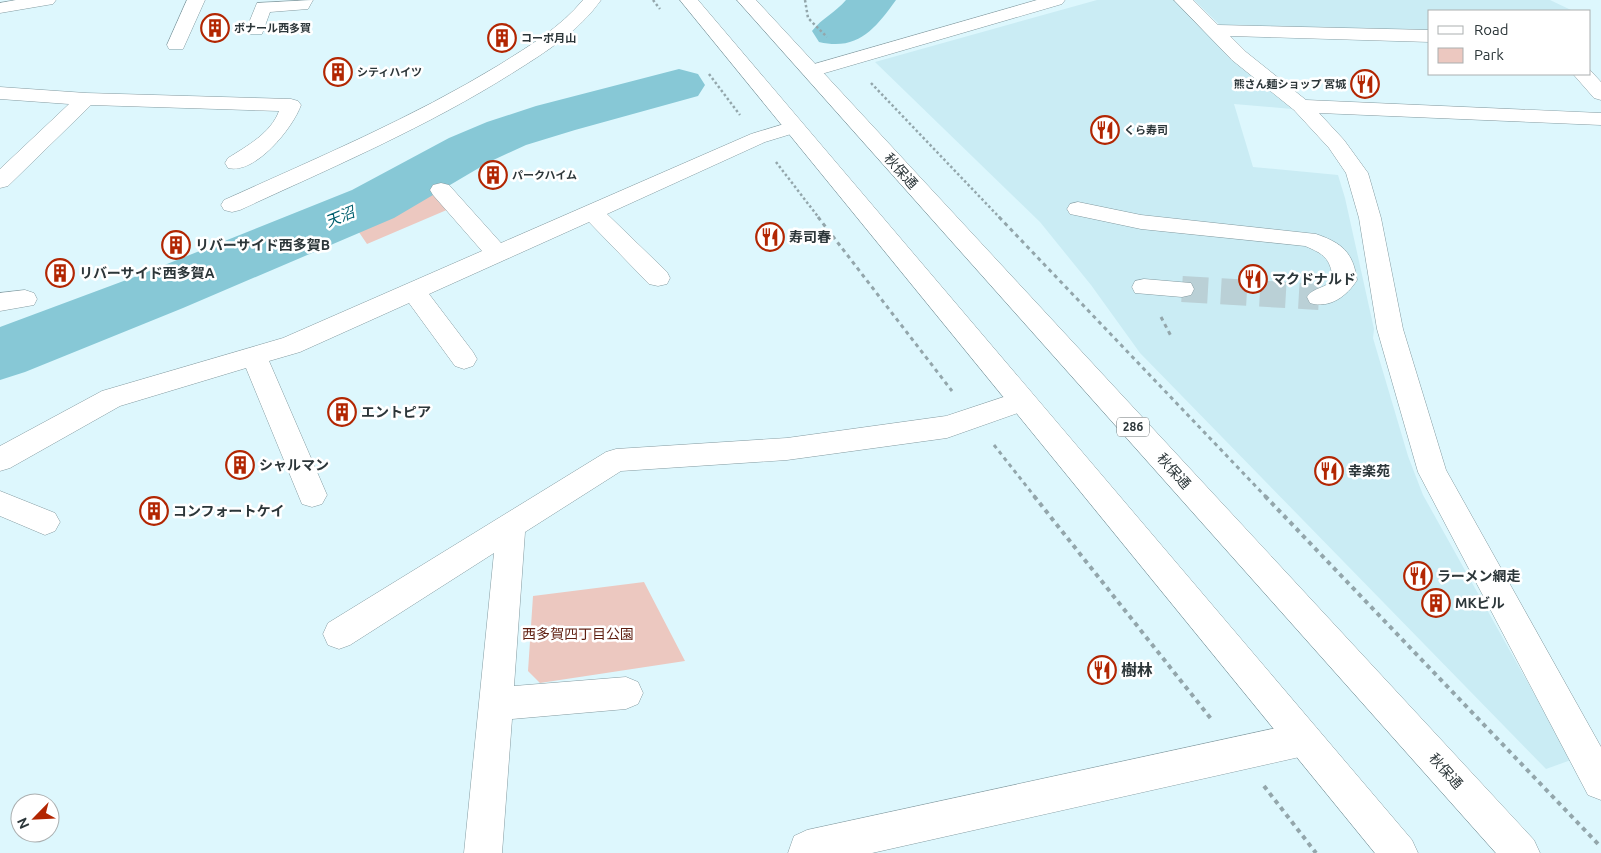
<svg xmlns="http://www.w3.org/2000/svg" width="1601" height="853" font-family="Ubuntu,'Noto Sans JP',sans-serif">
<style>
.built{fill:#caecf4}
.green{fill:#ecc8c0}
.lines{fill:none;stroke-linecap:round;stroke-linejoin:round}
.river{fill:#87c8d6;fill-rule:evenodd}
.minor-tunnel{stroke:#bad0d6;stroke-width:26;stroke-dasharray:26 13;stroke-linecap:butt}
.minor-casing{stroke:#849ba1;stroke-width:1}
.highway-casing{stroke:#849ba1;stroke-width:1}
.path-far2{stroke:#93a6ab;stroke-width:2.5;stroke-dasharray:2.5 2.5;stroke-linecap:butt}
.path-far1{stroke:#93a6ab;stroke-width:3;stroke-dasharray:4 4;stroke-linecap:butt}
.path{stroke:#93a6ab;stroke-width:4;stroke-dasharray:4.5 4.5;stroke-linecap:butt}
.minor{fill:#fff;fill-rule:evenodd}
.highway{fill:#fff;fill-rule:evenodd}
.labels{text-anchor:middle;stroke-width:5;stroke-linejoin:round;paint-order:stroke}
.far-poi-label{font-size:11px;font-weight:bold;fill:#2c3639;stroke:#fff;text-anchor:start}
.shield{fill:#fff;stroke:#6b7274;stroke-width:1}
.shield-label{font-size:12px;font-weight:bold;fill:#2c3639}
.street-label{font-size:14px;fill:#2c3639;stroke:#fff}
.poi-label{font-size:14px;font-weight:bold;fill:#2c3639;stroke:#fff;text-anchor:start}
.park-label{font-size:14px;fill:#5f1e10;stroke:#fff}
.water-label{font-size:15px;font-style:italic;fill:#005f6e;stroke:#fff}
.near-poi-label{font-size:16px;font-weight:bold;fill:#2c3639;stroke:#fff;text-anchor:start}
</style>
<rect width="100%" height="100%" fill="#ddf7fd"/>
<path class="built" d="M1097,0H1173L1292,109L1234,104L1253,167L1338,175L1345,198L1374,329L1373,338L1408,456L1423,495L1571,760L1546,769L1140,353L1091,285L1040,222L875,62Z
M1194,0H1550L1571,10L1430,11V33L1222,27Z"/>
<path class="green" d="M429,189L449,209L367,244L352,222Z
M644,582L685,661L540,683L528,671L533,596Z"/>
<g class="lines">
<path class="river" d="M846,0H896C875,29 858,51 819,42L812,31C822,18 836,12 846,0Z
M679,69L698,74L705,85L698,96L575,130L526,145L489,162L394,218L183,308L25,372L0,380V327L137,276L352,190L449,138L487,122L536,106Z"/>
<path class="minor-tunnel" d="M1182,289L1319,297"/>
<defs>
<path id="minor" d="M16,0H56L53,4L47,5L0,13V3Z
M187,0H205L183,49H169L167,45Z
M313,0L308,9L270,12L262,34H248L246,30L257,3Z
M583,0H601C579,31 546,52 514,72C427,127 333,167 240,210L232,212L224,210L221,205L224,200C317,158 412,118 499,65C529,46 560,28 583,0Z
M1037,0H1065L1062,4L818,75H804L801,71L804,67Z
M1174,0H1193L1218,25L1430,30V42L1230,36L1246,52L1306,100L1601,113V125L1319,113L1344,140L1368,173L1381,218L1403,329L1446,470L1601,747V800L1588,795L1418,472L1377,329L1359,218L1346,173L1329,148L1294,110L1232,60Z
M1590,70L1601,82V100L1594,98L1573,74H1590Z
M0,87L86,93L291,99L298,101L301,105C293,128 255,175 228,168L225,163L228,158C247,146 271,133 279,111L91,105L8,186L0,188V169L69,104L0,99Z
M794,121L801,123L804,127L801,131L765,142L607,214L667,272L670,278L667,284L658,286L649,284L589,222L429,294L473,352L477,359L473,366L464,369L455,366L409,303L300,352L269,361L327,495L322,504L312,507L302,504L246,368L120,406L10,468L0,471V446L102,391L283,338L482,251L433,195L430,190L433,185L441,183L449,185L501,243L751,134Z
M1078,202L1141,215L1316,234C1342,243 1353,252 1357,280C1347,296 1330,309 1310,303L1307,297C1313,287 1326,289 1333,279C1330,258 1324,254 1305,246L1141,229L1070,214L1067,209L1070,204Z
M1144,279L1191,283L1194,289L1191,295L1182,297L1135,293L1132,287L1135,281Z
M25,290L34,293L37,299L34,305L0,311V293Z
M1022,391L1032,394L1035,401L1032,408L947,438L787,460L621,471L525,532L514,686L626,677L638,682L643,693L638,704L626,709L512,719L502,853H464L494,553L350,645L339,649L328,645L323,634L328,623L606,452L616,449L787,438L946,416Z
M0,491L55,513L60,522L55,531L45,535L0,516Z
M1304,722L1316,727L1321,739L1316,751L1304,756L872,853H788L794,836L807,830Z"/>
<path id="highway" d="M680,0H698L1412,840L1418,853H1375Z
M737,0H756L1534,840L1540,853H1496Z"/>
</defs>
<use href="#minor" class="minor-casing"/>
<use href="#highway" class="highway-casing"/>
<path class="path-far2" d="M653,0L660,9
M805,0L808,18L827,37
M709,74L740,115
M871,83L1000,218
M776,162L819,218"/>
<path class="path-far1" d="M818,217L952,391
M999,217L1266,497
M1161,317L1172,338
M994,445L1035,497"/>
<path class="path" d="M1034,496L1212,720
M1265,496L1601,847
M1264,786L1316,853"/>
<use href="#minor" class="minor"/>
<use href="#highway" class="highway"/>
</g>
<defs>
<symbol id="building-ring" viewBox="-11 -11 22 22"><circle r="9.5" fill="#fff" stroke="#b22602" stroke-width="1.5"/><path d="M-4-6H4V6H1V3H-1V6H-4ZM-2.5-4.3h1.7v1.8h-1.7ZM.8-4.3h1.7v1.8H.8ZM-2.5-1h1.7V.8h-1.7ZM.8-1h1.7V.8H.8Z" fill="#b22602"/></symbol>
<symbol id="restaurant-ring" viewBox="-11 -11 22 22"><circle r="9.5" fill="#fff" stroke="#b22602" stroke-width="1.5"/><path d="M-5-6h1v4h1v-4h1v4h1v-4h1v5L-1.5 .5V6h-2V.5L-5-1ZM5-6V6H3V1.5H1.5Q1.5-4 5-6Z" fill="#b22602"/></symbol>
</defs>
<g fill-rule="evenodd">
<use href="#building-ring" x="199" y="12" width="32" height="32"/>
<use href="#building-ring" x="486" y="22" width="32" height="32"/>
<use href="#building-ring" x="322" y="56" width="32" height="32"/>
<use href="#restaurant-ring" x="1349" y="68" width="32" height="32"/>
<use href="#restaurant-ring" x="1089" y="114" width="32" height="32"/>
<use href="#building-ring" x="477" y="159" width="32" height="32"/>
<use href="#restaurant-ring" x="754" y="221" width="32" height="32"/>
<use href="#building-ring" x="160" y="229" width="32" height="32"/>
<use href="#building-ring" x="44" y="257" width="32" height="32"/>
<use href="#restaurant-ring" x="1237" y="263" width="32" height="32"/>
<use href="#building-ring" x="326" y="396" width="32" height="32"/>
<use href="#building-ring" x="224" y="449" width="32" height="32"/>
<use href="#restaurant-ring" x="1313" y="455" width="32" height="32"/>
<use href="#building-ring" x="138" y="495" width="32" height="32"/>
<use href="#restaurant-ring" x="1402" y="560" width="32" height="32"/>
<use href="#building-ring" x="1420" y="587" width="32" height="32"/>
<use href="#restaurant-ring" x="1086" y="654" width="32" height="32"/>
</g>
<g class="labels">
<g class="far-poi-label">
<text x="234" y="32">ボナール西多賀</text>
<text x="521" y="42">コーポ月山</text>
<text x="357" y="76">シティハイツ</text>
<text x="1346" y="88" text-anchor="end">熊さん麺ショップ 宮城</text>
<text x="1124" y="134">くら寿司</text>
<text x="512" y="179">パークハイム</text>
</g>
<rect class="shield" x="1117" y="417.5" width="32" height="19" rx="4"/>
<g class="shield-label">
<text x="1133" y="431">286</text>
</g>
<g class="street-label">
<text transform="translate(901 171) rotate(48)" y="5">秋保通</text>
<text transform="translate(1174 471) rotate(48)" y="5">秋保通</text>
<text transform="translate(1446 771) rotate(48)" y="5">秋保通</text>
</g>
<g class="poi-label">
<text x="789" y="242">寿司春</text>
<text x="195" y="250">リバーサイド西多賀B</text>
<text x="79" y="278">リバーサイド西多賀A</text>
<text x="1272" y="284">マクドナルド</text>
<text x="361" y="417">エントピア</text>
<text x="259" y="470">シャルマン</text>
<text x="1348" y="476">幸楽苑</text>
<text x="173" y="516">コンフォートケイ</text>
<text x="1437" y="581">ラーメン網走</text>
<text x="1455" y="608">MKビル</text>
</g>
<g class="park-label">
<text x="578" y="639">西多賀四丁目公園</text>
</g>
<g class="water-label">
<text transform="translate(340 217) rotate(-22)" y="5">天沼</text>
</g>
<g class="near-poi-label">
<text x="1121" y="676">樹林</text>
</g>
</g>
<rect x="1428" y="10" width="162" height="65" fill="#ffffff" stroke="#abafb0"/>
<rect x="1438" y="26" width="25" height="8" fill="#ffffff" stroke="#abafb0"/>
<text x="1474" y="35" font-size="15" fill="#2c3639">Road</text>
<rect x="1438" y="48" width="25" height="15" fill="#ecc8c0" stroke="#abafb0"/>
<text x="1474" y="60" font-size="15" fill="#2c3639">Park</text>
<g transform="translate(35 818) rotate(246)"><circle r="24" fill="#ffffff" stroke="#abafb0"/>
<path d="M0-4L9 19L0 12L-9 19Z" fill="#b22602"/>
<text y="-8" font-size="14" font-weight="bold" text-anchor="middle" fill="#2c3639">N</text>
</g>
</svg>
